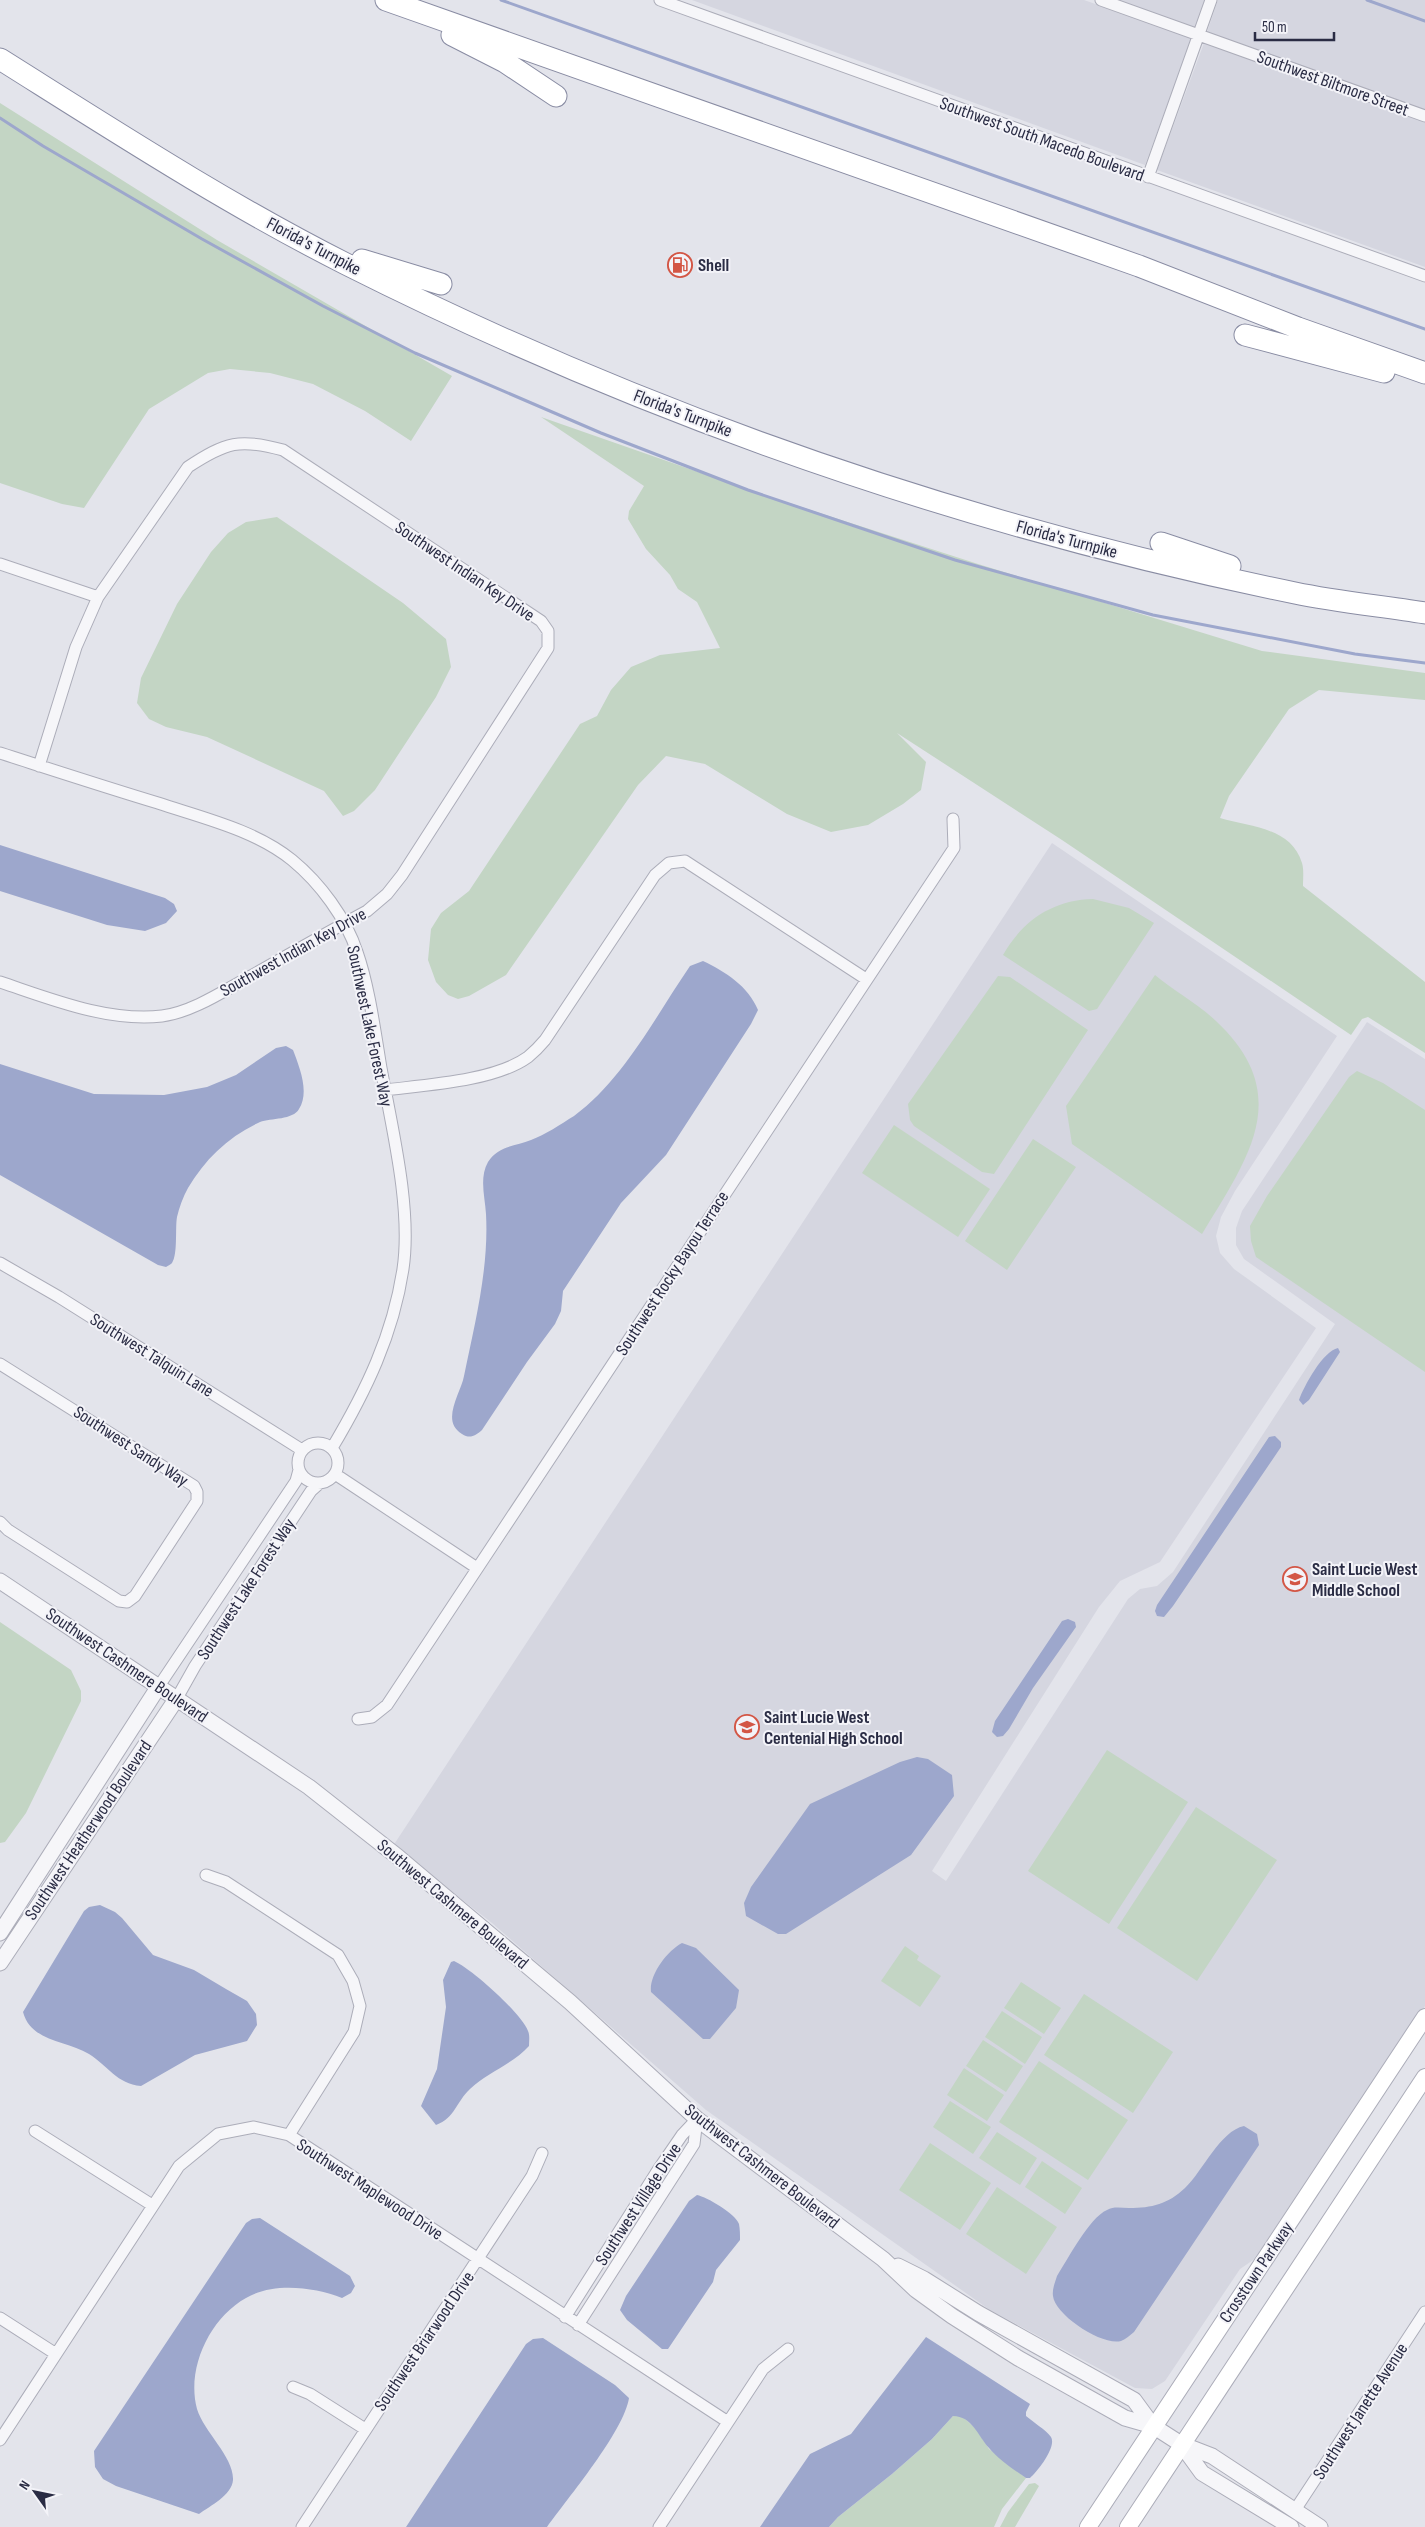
<svg xmlns="http://www.w3.org/2000/svg" width="1425" height="2527" font-family="'Sofia Sans Condensed',sans-serif">
<style>
.built{fill:#d5d6e0}
.green{fill:#c3d5c4}
.water{fill:#9da7cc}
.lines{fill:none;stroke-linecap:round;stroke-linejoin:round}
.stream{stroke:#9da7cc;stroke-width:3}
.minor-casing{stroke:#acadb9;stroke-width:13}
.tertiary-casing{stroke:#acadb9;stroke-width:17}
.secondary-casing{stroke:#acadb9;stroke-width:18}
.motorway-casing{stroke:#898ca3;stroke-width:23}
.minor{stroke:#f6f6f9;stroke-width:11}
.tertiary{stroke:#f6f6f9;stroke-width:15}
.secondary{stroke:#fff;stroke-width:16}
.motorway{stroke:#fff;stroke-width:21}
.labels{text-anchor:middle;stroke-width:4;stroke-linejoin:round;paint-order:stroke}
.street-label{font-size:18px;fill:#2a2c44;stroke:#f3f3f8}
.poi-label{font-size:18px;font-weight:bold;fill:#2a2c44;stroke:#f3f3f8;text-anchor:start}
</style>
<rect width="100%" height="100%" fill="#e3e4eb"/>
<path class="built" d="M692,0H1084L1192,38L1145,165Z
M1117,0H1205L1196,28Z
M1218,0H1425V110L1207,32Z
M1204,43L1425,122V267L1157,170Z
M1052,843L1337,1036L1235,1191L1221,1217L1216,1236L1220,1253L1234,1269L1316,1328L1160,1562L1120,1581L1099,1607L932,1871L946,1881L1128,1599L1140,1589L1157,1586L1173,1572L1335,1324L1244,1259L1236,1245V1228L1242,1211L1367,1022L1425,1059V2006L1259,2256L1240,2269L1165,2381L1152,2389L1135,2388L990,2310L706,2110L492,1923L393,1846Z"/>
<path class="green" d="M0,103L217,240L452,376L411,441L365,411L313,384L270,373L230,369L208,373L149,409L84,508L62,504L0,483Z
M541,417L770,497L978,564L1262,651L1425,673V700L1319,690L1289,709L1229,796L1220,818C1250,827 1291,827 1302,863C1304,869 1303,879 1303,886L1425,982V1053L1368,1017L1362,1019L1351,1035L1062,840L897,733L926,762L921,790L903,804L868,825L831,832L787,814L705,764L666,756L638,785L506,975L469,996L458,999L448,995L436,982L428,960L431,929L441,913L469,891L580,724L597,716L611,690L631,667L660,655L720,648L697,602L678,589L670,575L646,549L628,519L629,511L644,486Z
M277,517L403,603L446,639L451,667L436,697L375,790L354,811L343,816L324,791L207,737L166,727L149,719L137,703L141,678L177,604L211,552L228,533L246,522Z
M1093,899L1129,908L1154,923L1097,1009L1089,1011L1003,955C1023,920 1053,900 1093,899Z
M1155,975C1174,991 1197,1003 1216,1021C1296,1096 1247,1159 1202,1234L1072,1144L1066,1106Z
M998,976L1010,977L1088,1030L994,1174L982,1172L914,1126L910,1120L908,1104Z
M1357,1071L1383,1083L1425,1110V1372L1256,1257L1251,1241L1250,1226L1267,1196L1349,1077Z
M894,1125L990,1189L958,1237L862,1173Z
M1033,1139L1076,1167L1007,1270L965,1241Z
M0,1622L71,1670L81,1691V1701L26,1813L5,1842L0,1843Z
M1107,1750L1188,1802L1109,1924L1028,1871Z
M1196,1807L1277,1860L1197,1981L1117,1928Z
M905,1946L919,1956L917,1960L941,1976L920,2007L881,1981Z
M1021,1982L1061,2008L1044,2034L1004,2008Z
M1084,1994L1173,2052L1133,2113L1044,2055Z
M1002,2011L1042,2037L1025,2064L985,2037Z
M983,2040L1023,2066L1006,2092L966,2066Z
M1039,2061L1128,2120L1088,2180L999,2122Z
M964,2068L1004,2095L987,2121L947,2095Z
M950,2101L991,2127L973,2154L933,2127Z
M997,2132L1037,2158L1020,2185L979,2158Z
M930,2143L991,2183L960,2230L899,2190Z
M1042,2161L1082,2188L1065,2214L1025,2187Z
M997,2187L1057,2227L1026,2274L966,2234Z
M953,2416H962L976,2429L989,2449L1026,2478L1002,2509L994,2527H829L838,2517L892,2474L932,2439Z
M1035,2483L1039,2486L1015,2527H1000L1008,2512L1029,2484Z"/>
<path class="water" d="M0,845L165,898L174,904L177,911L166,923L145,931L107,925L0,891Z
M703,961C726,972 748,986 758,1010L751,1024L666,1155L621,1203L563,1291L561,1311L555,1324L527,1362L482,1430C475,1436 470,1439 462,1434C440,1421 461,1393 464,1376C475,1323 489,1268 486,1214C485,1197 479,1178 488,1162C498,1146 516,1146 531,1140C545,1135 561,1124 574,1116C624,1079 655,1017 690,966Z
M286,1046L293,1050C299,1066 310,1092 299,1109C293,1120 271,1118 260,1122C229,1136 205,1159 188,1188C183,1197 179,1208 177,1217C175,1228 178,1254 172,1263C171,1264 168,1266 166,1267L158,1265L0,1175V1064L94,1094L164,1095L207,1087L236,1075L276,1048Z
M1338,1348L1340,1352L1309,1400L1303,1405L1299,1400C1304,1386 1323,1351 1338,1348Z
M1275,1436L1281,1442V1447L1173,1606L1164,1617L1157,1616L1155,1611L1157,1605L1269,1437Z
M1068,1619L1075,1622L1076,1627L1033,1688L1009,1729L1003,1736L997,1737L992,1732L995,1721L1062,1621Z
M917,1757L928,1759L952,1775L954,1796L911,1855L786,1934H778L746,1916L744,1903L751,1887L810,1804L900,1762Z
M100,1905L115,1912L122,1918L153,1955L194,1970L226,1989L247,2001L256,2014L257,2025L247,2041L195,2055L141,2086C117,2084 108,2066 89,2054C66,2040 31,2042 23,2012L84,1911L89,1907Z
M682,1943L696,1948L739,1990L736,2008L710,2039H703L651,1992C649,1975 667,1951 682,1943Z
M454,1961C472,1969 521,2013 528,2031C530,2035 529,2041 529,2046C513,2064 488,2072 470,2089C456,2102 455,2118 436,2125L421,2106L437,2069L446,2007L443,1980L451,1962Z
M1244,2126L1257,2134L1259,2145L1134,2332C1130,2335 1126,2339 1121,2341C1102,2346 1055,2315 1053,2296C1052,2289 1055,2283 1057,2276C1068,2259 1089,2218 1107,2210C1114,2206 1121,2208 1129,2208C1152,2208 1168,2204 1185,2188C1203,2171 1220,2131 1244,2126Z
M697,2195C707,2197 736,2214 739,2224C740,2229 740,2235 740,2240L716,2270L713,2282L668,2349H662L627,2320L620,2310L626,2296L689,2201Z
M260,2218L350,2276L355,2286L351,2293L342,2298C314,2287 273,2282 246,2298C210,2318 186,2368 197,2409C204,2432 234,2457 233,2480C232,2495 210,2506 199,2514L116,2486L103,2479L95,2467L94,2451L246,2223L252,2219Z
M926,2337L1030,2404L1026,2412V2416C1033,2422 1046,2430 1051,2437C1057,2447 1037,2472 1030,2478H1026C1013,2469 999,2460 989,2448C978,2436 972,2416 953,2416L932,2439L892,2474L838,2517L829,2527H760L810,2454L851,2434Z
M543,2338L615,2385L629,2398C624,2431 568,2498 547,2527H406L526,2344L533,2339Z"/>
<g class="lines">
<path class="stream" d="M501,0L1425,329
M1367,0L1425,21
M0,118L43,146L202,239L323,306L415,353L601,433L748,490L955,560L1153,615L1355,654L1425,663"/>
<defs>
<path id="minor" d="M660,0L1425,276
M1101,0L1425,116
M1148,177L1211,0
M0,564L98,597
M0,753C53,770 105,787 158,803C203,818 255,830 292,860C320,883 346,918 357,952C369,986 375,1032 381,1068C392,1128 412,1209 403,1269C393,1335 366,1391 332,1448
M0,982C51,999 107,1022 162,1016C193,1012 225,990 251,976C290,954 328,932 367,911L387,894L402,875L548,648V631L541,621L283,450C240,438 226,442 188,467L98,597L76,647L39,766
M385,1090C426,1085 495,1081 528,1057C534,1052 540,1046 545,1040L655,875L669,863L685,861L866,979
M0,1263L59,1297L302,1450
M0,1364L194,1486L197,1492V1501L135,1596L127,1602L119,1601L8,1530L0,1522
M298 1463a20 20 0 1 1 40 0a20 20 0 1 1-40 0Z
M335,1474L477,1568
M159,1686L296,1481L299,1470
M177,1698L195,1666L311,1491L320,1483
M358,1719L372,1717L387,1705L954,848L953,819
M206,1875L226,1882L338,1955L353,1981L360,2006L354,2032L289,2135
M35,2131L152,2205
M565,2317L658,2170L682,2135L697,2119
M0,2318L56,2354
M578,2325L694,2144L697,2119
M293,2387L310,2394L365,2429
M0,2440L179,2166L218,2134L254,2127L289,2135L728,2422
M1295,2510L1425,2312
M302,2527L532,2176L542,2153
M659,2527L763,2369L788,2349"/>
<path id="tertiary" d="M0,1581L309,1787L398,1857L570,2002L697,2119L883,2259L916,2290L952,2316L1018,2358L1125,2418L1153,2426L1181,2444L1212,2456L1320,2527
M0,1933L159,1686
M0,1963L177,1698
M898,2266L924,2279L978,2313L1134,2400L1153,2426
M1181,2444L1202,2473L1291,2527"/>
<path id="secondary" d="M1088,2527L1425,2017
M1128,2527L1425,2077"/>
<path id="motorway" d="M386,0L1139,266L1298,328L1425,373
M452,35L505,62L556,96
M0,59C113,130 227,204 346,264C646,415 966,526 1295,593C1338,602 1382,606 1425,613
M362,260L441,284
M1245,335L1384,372
M1161,543L1230,566"/>
</defs>
<use href="#minor" class="minor-casing"/>
<use href="#tertiary" class="tertiary-casing"/>
<use href="#secondary" class="secondary-casing"/>
<use href="#motorway" class="motorway-casing"/>
<use href="#minor" class="minor"/>
<use href="#tertiary" class="tertiary"/>
<use href="#secondary" class="secondary"/>
<use href="#motorway" class="motorway"/>
</g>
<defs>
<symbol id="fuel-ring" viewBox="-11 -11 22 22"><circle r="9.5" fill="#f3f3f8" stroke="#d35645" stroke-width="1.5"/><path d="M-5.5-6h7V0h2V4h1.3V-2.5L3-4.5l.8-.8L6-3V5H2.5V1h-1V6h-7ZM-4.2-4.7v3.2H.2V-4.7Z" fill="#d35645"/></symbol>
<symbol id="school-ring" viewBox="-11 -11 22 22"><circle r="9.5" fill="#f3f3f8" stroke="#d35645" stroke-width="1.5"/><path d="M0-5L7-2L0 1L-7-2ZM-4 1L0 2.5L4 1V4Q0 6-4 4Z" fill="#d35645"/></symbol>
</defs>
<g fill-rule="evenodd">
<use href="#fuel-ring" x="666" y="251" width="28" height="28"/>
<use href="#school-ring" x="1281" y="1565" width="28" height="28"/>
<use href="#school-ring" x="733" y="1713" width="28" height="28"/>
</g>
<g class="labels">
<g class="street-label">
<text transform="translate(1333 83) rotate(20)" y="6">Southwest Biltmore Street</text>
<text transform="translate(1042 139) rotate(20)" y="6">Southwest South Macedo Boulevard</text>
<text transform="translate(314 246) rotate(28)" y="6">Florida's Turnpike</text>
<text transform="translate(683 413) rotate(21)" y="6">Florida's Turnpike</text>
<text transform="translate(1067 539) rotate(15)" y="6">Florida's Turnpike</text>
<text transform="translate(465 571) rotate(34)" y="6">Southwest Indian Key Drive</text>
<text transform="translate(293 952) rotate(-29)" y="6">Southwest Indian Key Drive</text>
<text transform="translate(370 1026) rotate(78)" y="6">Southwest Lake Forest Way</text>
<text transform="translate(672 1273) rotate(-57)" y="6">Southwest Rocky Bayou Terrace</text>
<text transform="translate(152 1355) rotate(32)" y="6">Southwest Talquin Lane</text>
<text transform="translate(131 1446) rotate(33)" y="6">Southwest Sandy Way</text>
<text transform="translate(246 1589) rotate(-57)" y="6">Southwest Lake Forest Way</text>
<text transform="translate(127 1665) rotate(34)" y="6">Southwest Cashmere Boulevard</text>
<text transform="translate(88 1830) rotate(-56)" y="6">Southwest Heatherwood Boulevard</text>
<text transform="translate(453 1904) rotate(40)" y="6">Southwest Cashmere Boulevard</text>
<text transform="translate(762 2166) rotate(38)" y="6">Southwest Cashmere Boulevard</text>
<text transform="translate(370 2189) rotate(33)" y="6">Southwest Maplewood Drive</text>
<text transform="translate(638 2204) rotate(-57)" y="6">Southwest Village Drive</text>
<text transform="translate(1256 2272) rotate(-56)" y="6">Crosstown Parkway</text>
<text transform="translate(424 2341) rotate(-56)" y="6">Southwest Briarwood Drive</text>
<text transform="translate(1360 2411) rotate(-57)" y="6">Southwest Janette Avenue</text>
</g>
<g class="poi-label">
<text x="698" y="271">Shell</text>
<text x="1312" y="1575">Saint Lucie West<tspan x="1312" dy="21">Middle School</tspan></text>
<text x="764" y="1723">Saint Lucie West<tspan x="764" dy="21">Centenial High School</tspan></text>
</g>
</g>
<g transform="translate(35 2492) rotate(303)" stroke="#f3f3f8" stroke-width="4" paint-order="stroke">
<path d="M0-4L9 19L0 12L-9 19Z" fill="#2a2c44"/>
<text y="-8" font-size="14" font-weight="bold" text-anchor="middle" fill="#2a2c44">N</text>
</g>
<path d="M1255 32v8h79v-8" fill="none" stroke="#2a2c44" stroke-width="2.5"/>
<text x="1262" y="32" font-size="15" fill="#2a2c44" stroke="#f3f3f8" stroke-width="4" paint-order="stroke">50 m</text>
</svg>
